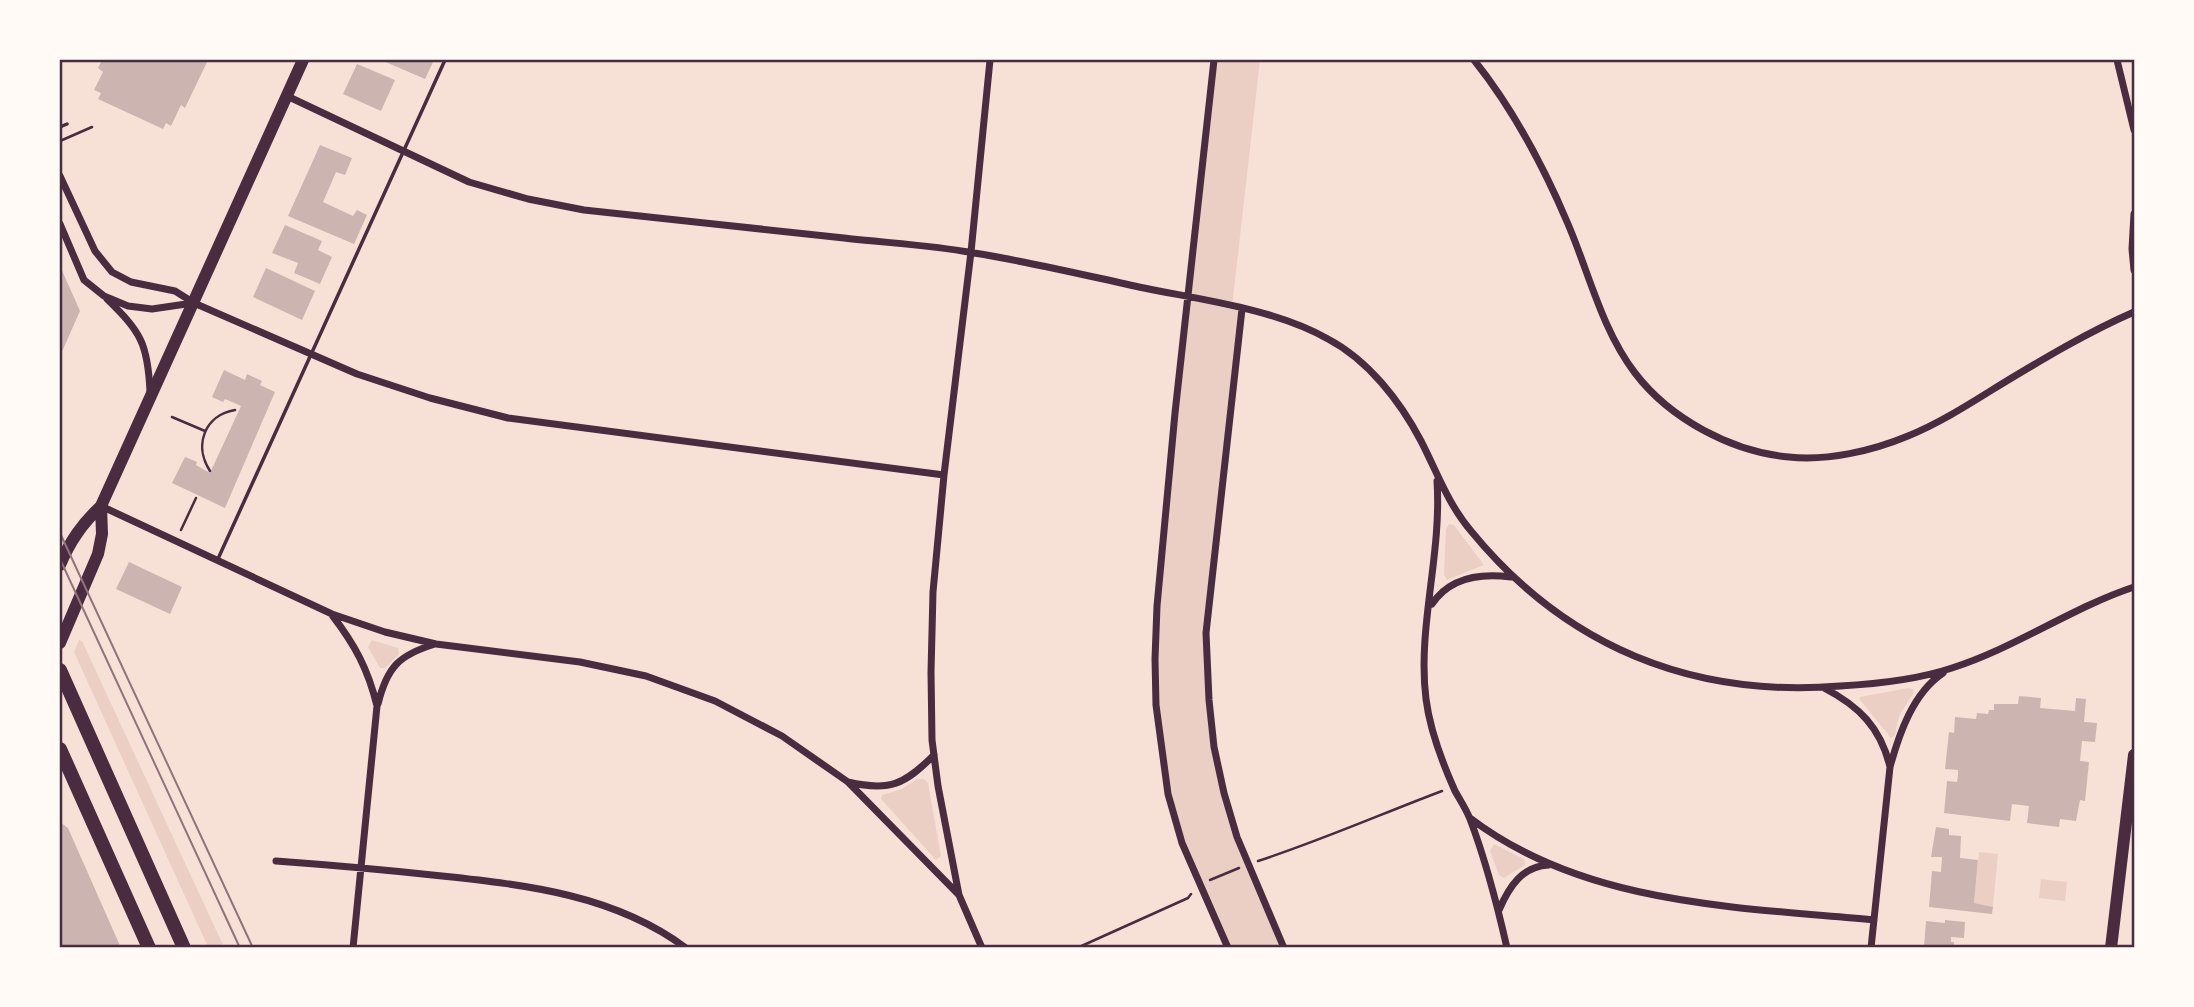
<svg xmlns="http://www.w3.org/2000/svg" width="2194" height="1007" font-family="'Nunito Sans',sans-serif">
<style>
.green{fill:#ebcfc5}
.building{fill:#ccb4b1}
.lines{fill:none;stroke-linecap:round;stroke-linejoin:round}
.path{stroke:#4a2c40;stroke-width:2.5}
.service{stroke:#4a2c40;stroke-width:3.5}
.minor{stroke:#4a2c40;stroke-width:7}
.primary{stroke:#4a2c40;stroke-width:12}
.motorway{stroke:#4a2c40;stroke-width:14}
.tram{stroke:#8f747c;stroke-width:2}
.neatline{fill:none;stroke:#4a2c40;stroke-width:2.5}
</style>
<rect width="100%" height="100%" fill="#f7e1d7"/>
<path class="green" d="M1214,60H1260L1232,307L1242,309L1206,633L1214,747L1237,837L1284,947H1228L1199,885L1168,794L1156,705L1157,606Z
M1449,524L1454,525L1484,565L1447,580L1444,575L1446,529Z
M79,640L82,641L224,947H208L74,652Z
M372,640L398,648L399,654L385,668H380L368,647Z
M1908,688L1913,689L1914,692L1899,716L1895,735L1891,738L1860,700V697Z
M917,779H924L928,783L941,856L936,860L881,799L882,795L902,789Z
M1494,844L1524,859L1525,865L1504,878L1499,875L1490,851Z
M1979,852L1998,854L1993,907L1974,903Z
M2041,879L2067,882L2065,901L2039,898Z"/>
<path class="building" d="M102,60H208L185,108L181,105L171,126L166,123L163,129L98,99L101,93L94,90L103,72L98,68Z
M381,60H434L425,79Z
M357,64L395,80L381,111L343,94Z
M320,145L352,158L345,175L336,172L323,202L353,216L357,210L367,215L354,244L288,216Z
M285,225L322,241L318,250L332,257L320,284L294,273L298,263L272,253Z
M60,266L80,311L60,356Z
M266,268L315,291L302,320L253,297Z
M224,370L245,380L247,374L262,381L260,385L275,392L225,508L172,483L185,457L197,462L196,465L210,473L241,406L225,399L223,402L212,397Z
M129,562L182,587L170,614L116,589Z
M2019,696L2041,698L2040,708L2075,711L2076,698L2086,699L2084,722L2097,723L2095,742L2082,741L2080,761L2089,762L2085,801L2080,800L2076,821L2060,819L2059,827L2027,823L2029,806L2012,804L2010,821L1944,813L1947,781L1957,782L1958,775V770L1945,769L1949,732L1954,733L1955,717L1976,719L1977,713L1988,714L1989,710H1994V704H2018Z
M60,822L68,828L121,948H60Z
M1936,827L1949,829V835L1961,836L1960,858L1978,860L1974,903L1993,907L1992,914L1929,907L1932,871L1941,872L1942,857H1931Z
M1945,920L1965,922L1964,938L1951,937V942H1954V948H1924L1926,921L1945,923Z"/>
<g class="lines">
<path class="path" d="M60,141L92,127
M172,417L205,431
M210,471C193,445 205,415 235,410
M181,530L196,498
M1258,861C1320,841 1381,814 1442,791
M1210,880L1239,868
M1077,948L1188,898L1191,894"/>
<path class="service" d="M60,127L67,124
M217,561L445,60"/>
<path class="minor" d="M1214,60L1175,413L1157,606L1155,659L1156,705L1168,794L1182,843L1228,948
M1474,60C1514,110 1543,165 1568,224C1589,273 1602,330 1635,373C1670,419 1732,452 1789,457C1828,461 1872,451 1908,436C1940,423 1971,403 2000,385C2043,359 2088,332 2134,312
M2117,60L2134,130
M287,96L469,182L528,199L584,210C671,219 757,229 844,238C887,243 931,245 974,253C1031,262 1088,276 1144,288C1203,300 1275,309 1328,339C1368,360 1400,401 1421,441C1437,472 1448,504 1471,531C1566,647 1692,698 1840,686C1878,684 1916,680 1952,668C2015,648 2071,608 2134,587
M60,176L95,251L112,272L131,282L175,291L194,303L357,374L430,398L508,418L944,475
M2134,214L2132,249L2134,270
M60,224L84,280L104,296L128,306L152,309L193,303
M107,299C141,332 148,344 150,392
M1242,309L1206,633L1209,700L1214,747L1224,793L1237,837L1284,948
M1437,481C1442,555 1417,628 1426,699C1430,731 1442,762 1455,791C1460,800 1466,809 1470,819C1486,861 1497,904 1507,948
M101,506L332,614L385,632L436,644L580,662L646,676L715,701L782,736L848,782L959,895
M1432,604C1450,577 1481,573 1511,577
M332,615C355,645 368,669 377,706L353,948
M1824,688C1859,706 1881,728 1890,767
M378,704C387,667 399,655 435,644
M848,782C890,792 905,784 934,755
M1470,818C1584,905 1737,907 1874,920
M276,861C331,865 387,870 442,876C527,885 615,895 686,948
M1499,910C1509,887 1522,866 1549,865
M982,948L959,895L938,786L932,740L931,672L933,592L944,475L971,252L990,60
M1871,948L1890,767C1899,734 1913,693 1943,673"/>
<path class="primary" d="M60,565C70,541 82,524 101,506L303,60
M60,643L98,554L102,534L101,506
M2111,948L2134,755"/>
<path class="motorway" d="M60,670L184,948
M60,749L149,948"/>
<path class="tram" d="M60,533L253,948
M60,559L240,948"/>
</g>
<rect width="2194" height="1007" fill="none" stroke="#fffaf5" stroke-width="122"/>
<rect x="61" y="61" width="2072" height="885" class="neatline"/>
</svg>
